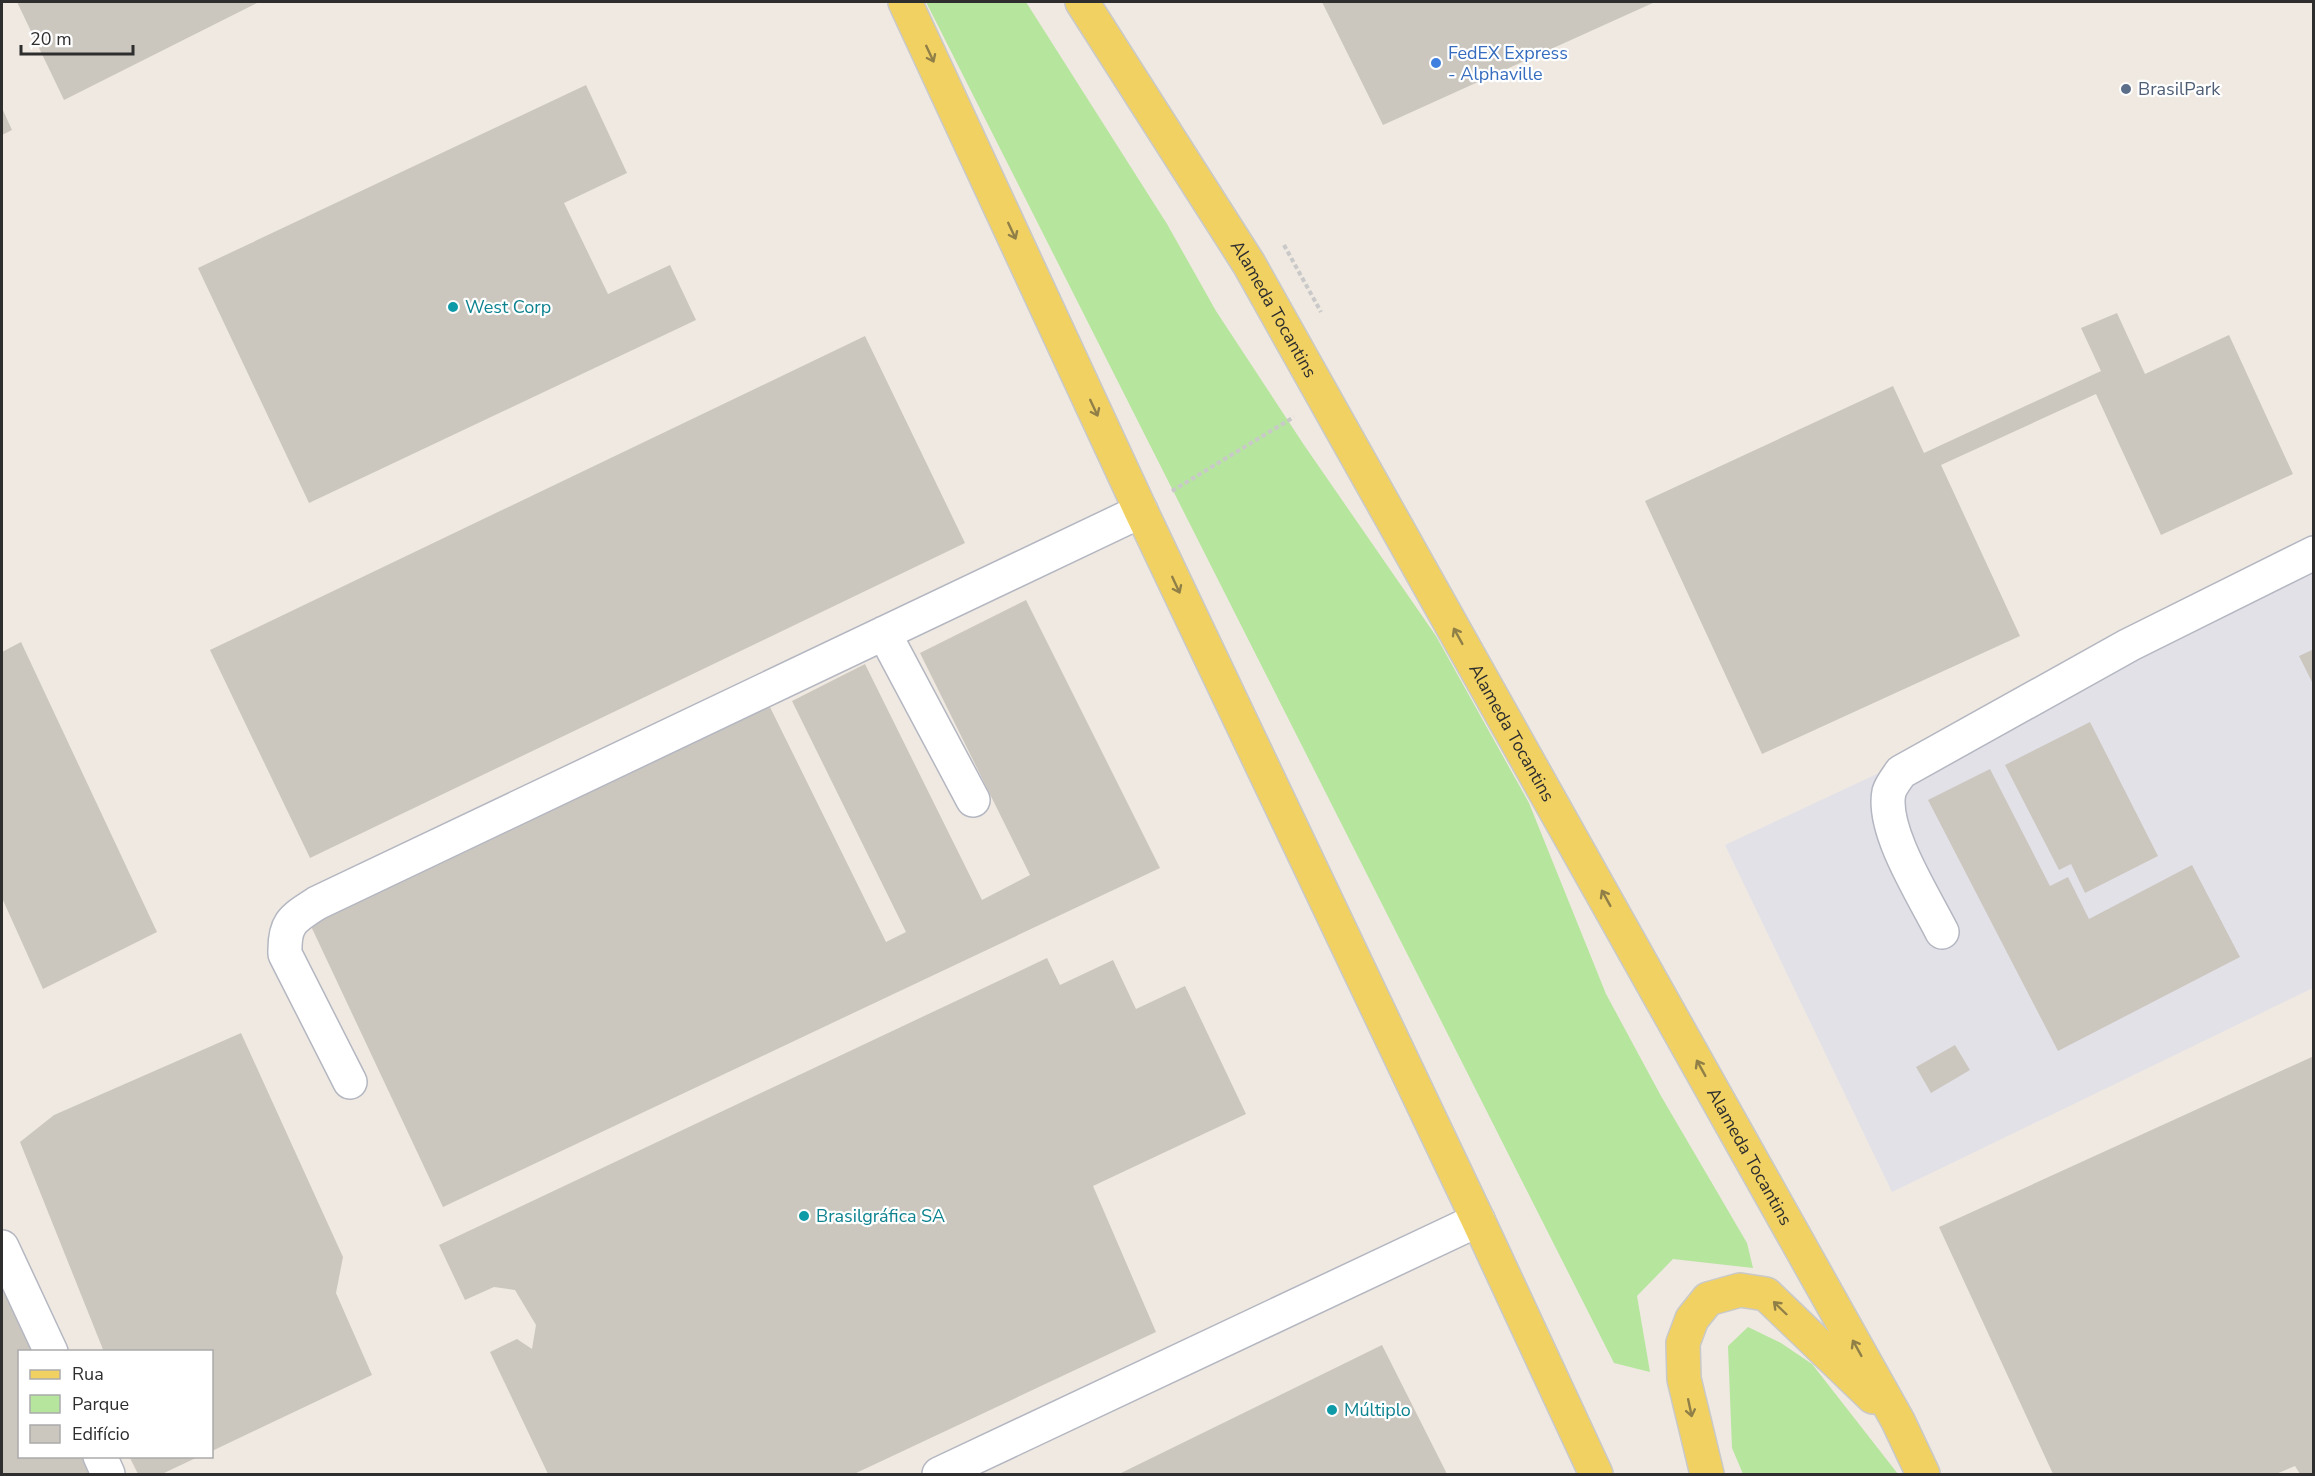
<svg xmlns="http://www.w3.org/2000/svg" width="2315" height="1476" font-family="'Nunito Sans',sans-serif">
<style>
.industrial{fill:#e3e1e8}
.green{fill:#b6e59e}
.building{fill:#cbc7bf}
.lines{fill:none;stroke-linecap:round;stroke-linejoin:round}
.minor-casing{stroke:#b4b7c1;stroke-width:36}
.major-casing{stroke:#c9c9c9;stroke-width:36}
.path{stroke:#c9c9c9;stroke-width:4;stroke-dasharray:4.5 3;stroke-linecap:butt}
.minor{stroke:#fff;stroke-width:33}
.major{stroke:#f2d163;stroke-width:33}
.oneway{stroke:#908048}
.shop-dot{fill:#3f7fe0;stroke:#fff;stroke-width:2}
.service-dot{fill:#5c6f8a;stroke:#fff;stroke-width:2}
.culture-dot{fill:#0f9aa8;stroke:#fff;stroke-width:2}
.labels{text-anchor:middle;stroke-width:4.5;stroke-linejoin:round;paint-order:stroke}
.shop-label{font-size:18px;fill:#366cbe;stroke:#fff;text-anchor:start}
.service-label{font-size:18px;fill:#4e5e75;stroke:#fff;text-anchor:start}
.culture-label{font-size:18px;fill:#0d838f;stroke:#fff;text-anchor:start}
.street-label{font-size:18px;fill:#2e2e2e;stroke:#fff}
</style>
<rect width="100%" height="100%" fill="#efe9e1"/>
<path class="industrial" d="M2313,570V988L1892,1192L1725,845Z"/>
<path class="green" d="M926,2H1026L1167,224L1216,311L1304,445L1436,636L1529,803L1606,994L1661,1096L1747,1243L1753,1268L1673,1259L1637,1296L1650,1372L1614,1363Z
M1748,1327L1781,1343L1812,1364L1898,1474H1743L1732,1448L1728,1346Z"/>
<path class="building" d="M17,2H259L64,100Z
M1322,2H1655L1383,125Z
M586,85L627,173L564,203L608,294L670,265L696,320L309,503L198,268Z
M2,108L12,130L2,135Z
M2117,313L2145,374L2229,335L2293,474L2161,535L2096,394L1941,465L2020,636L1762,754L1645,501L1893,386L1924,453L2101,371L2081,328Z
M865,336L965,543L310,858L210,650Z
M1026,600L1160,868L443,1207L309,922L765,697L886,942L906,932L792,701L865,664L982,900L1030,875L920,653Z
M21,642L157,932L43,989L2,898V652Z
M2314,649V686L2299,656Z
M2090,722L2158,856L2085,893L2071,864L2059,870L2005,765Z
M1990,769L2050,886L2068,877L2089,919L2192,865L2240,957L2058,1051L1928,800Z
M1047,958L1060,985L1113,960L1136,1009L1185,986L1246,1114L1093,1186L1156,1332L854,1474H548L490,1352L517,1339L532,1349L536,1325L515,1290L494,1287L465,1300L439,1245Z
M241,1033L343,1257L336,1293L372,1375L212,1451V1352H104L20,1142L54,1115Z
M1955,1045L1970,1070L1931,1093L1916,1067Z
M2314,1056V1474H2300L2295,1466L2276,1474H2053L1939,1227Z
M2,1282L34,1352H20V1456H83L92,1474H2Z
M1382,1345L1447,1474H1119Z
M129,1456H200L162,1474H138Z"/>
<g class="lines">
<defs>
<path id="minor" d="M884,633L973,800
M1942,932C1924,896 1881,830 1889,792C1891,785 1897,778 1901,772L2129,645L2314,553
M350,1082L285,954C284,923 292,919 317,903L1141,511
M2,1247L51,1352
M100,1456L108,1474
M939,1474L1478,1220"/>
<g id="major">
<path d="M905,2L1141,511L1478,1220L1596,1474"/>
<path id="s1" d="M1082,2L1249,264L1898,1421L1923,1474"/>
<path d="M1707,1474L1684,1379L1683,1343L1692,1319L1708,1299L1740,1290L1766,1294L1873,1397"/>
</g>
</defs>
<use href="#minor" class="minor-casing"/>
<use href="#major" class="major-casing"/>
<path class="path" d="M1284,245L1321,312
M1172,491L1294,417"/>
<use href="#minor" class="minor"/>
<use href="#major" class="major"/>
</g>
<defs><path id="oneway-shaft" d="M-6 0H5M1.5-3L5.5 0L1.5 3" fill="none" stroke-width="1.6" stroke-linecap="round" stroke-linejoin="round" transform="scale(1.5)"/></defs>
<g class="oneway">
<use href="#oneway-shaft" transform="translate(930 54) rotate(65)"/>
<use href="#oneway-shaft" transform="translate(1012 231) rotate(65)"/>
<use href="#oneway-shaft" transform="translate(1094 408) rotate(65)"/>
<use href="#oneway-shaft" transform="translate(1176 585) rotate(65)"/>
<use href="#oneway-shaft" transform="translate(1458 636) rotate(-119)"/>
<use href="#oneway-shaft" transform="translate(1606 898) rotate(-119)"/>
<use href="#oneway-shaft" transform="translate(1701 1068) rotate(-119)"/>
<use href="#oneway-shaft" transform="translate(1780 1308) rotate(-136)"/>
<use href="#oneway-shaft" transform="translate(1857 1348) rotate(-119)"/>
<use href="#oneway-shaft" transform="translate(1690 1408) rotate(78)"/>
</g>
<circle class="shop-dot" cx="1436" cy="63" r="6"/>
<circle class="service-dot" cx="2126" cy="89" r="6"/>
<g class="culture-dot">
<circle cx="453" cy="307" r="6"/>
<circle cx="804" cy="1216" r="6"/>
<circle cx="1332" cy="1410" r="6"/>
</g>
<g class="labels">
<g class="shop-label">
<text x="1448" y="59">FedEX Express<tspan x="1448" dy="21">- Alphaville</tspan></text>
</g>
<g class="service-label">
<text x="2138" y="95">BrasilPark</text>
</g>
<g class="culture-label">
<text x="465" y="313">West Corp</text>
<text x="816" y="1222">Brasilgráfica SA</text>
<text x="1344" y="1416">Múltiplo</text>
</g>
<g class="street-label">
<text dy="6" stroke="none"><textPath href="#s1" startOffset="362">Alameda Tocantins</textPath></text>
<text dy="6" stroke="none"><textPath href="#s1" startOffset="848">Alameda Tocantins</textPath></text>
<text dy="6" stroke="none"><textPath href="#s1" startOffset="1334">Alameda Tocantins</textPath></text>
</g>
</g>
<rect width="2315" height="1476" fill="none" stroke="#2e2e2e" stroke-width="6"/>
<rect x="18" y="1350" width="195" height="108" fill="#ffffff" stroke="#ababab" stroke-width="1.5"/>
<rect x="30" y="1370" width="30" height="9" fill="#f2d163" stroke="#ababab" stroke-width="1.5"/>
<text x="72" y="1380" font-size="18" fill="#2e2e2e">Rua</text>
<rect x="30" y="1395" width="30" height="18" fill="#b6e59e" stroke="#ababab" stroke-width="1.5"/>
<text x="72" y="1410" font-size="18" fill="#2e2e2e">Parque</text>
<rect x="30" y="1425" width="30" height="18" fill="#cbc7bf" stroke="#ababab" stroke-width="1.5"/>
<text x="72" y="1440" font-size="18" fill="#2e2e2e">Edifício</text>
<path d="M21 45v9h112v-9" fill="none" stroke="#2e2e2e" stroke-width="3"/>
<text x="30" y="45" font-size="18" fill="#2e2e2e" stroke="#ffffff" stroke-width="4.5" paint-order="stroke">20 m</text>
</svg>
